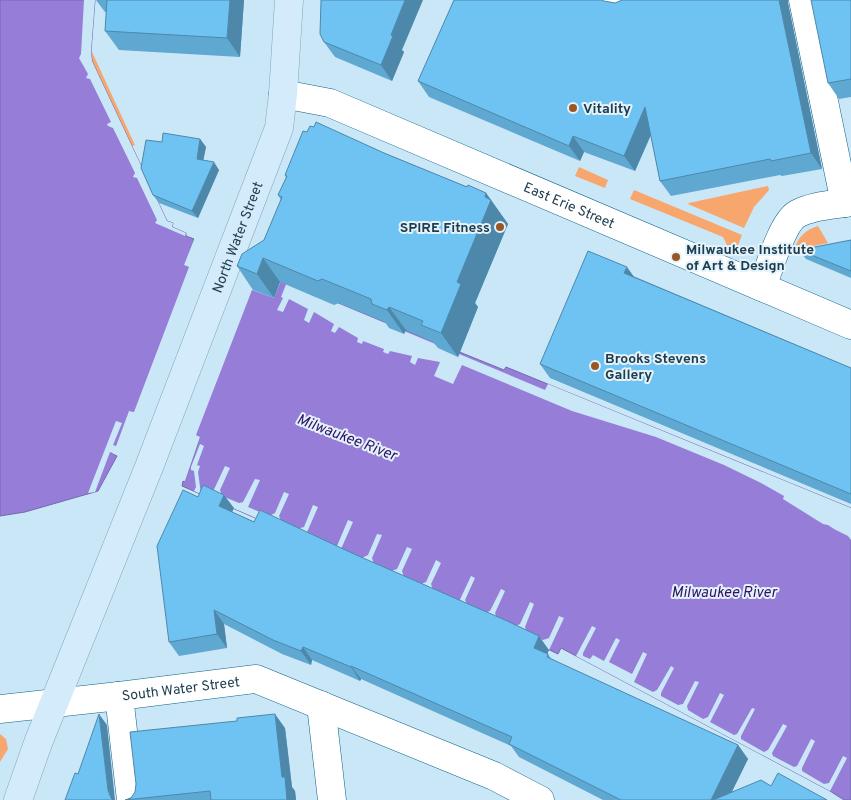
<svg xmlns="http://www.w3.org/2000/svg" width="851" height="800" font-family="Overpass,sans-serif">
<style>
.green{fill:#f7a66e}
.water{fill:#967dd8;stroke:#726aae}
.pier{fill:#cae7f8}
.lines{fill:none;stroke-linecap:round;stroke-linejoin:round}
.minor-casing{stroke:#0d6389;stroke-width:29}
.major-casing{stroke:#80a5bb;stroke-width:29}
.minor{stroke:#fff;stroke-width:28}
.major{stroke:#d3ebfa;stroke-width:28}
.wall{fill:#5fa8d1}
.shaded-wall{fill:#4d88aa}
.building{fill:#6ec3f3;stroke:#4d88aa}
.poi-dot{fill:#995724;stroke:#e3f2fb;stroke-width:2}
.labels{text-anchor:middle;stroke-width:4;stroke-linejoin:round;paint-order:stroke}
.poi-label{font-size:14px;font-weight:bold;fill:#1d3c4d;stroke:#e3f2fb;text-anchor:start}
.street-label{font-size:14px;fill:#1d3c4d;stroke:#e3f2fb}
.water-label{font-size:15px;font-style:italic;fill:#321162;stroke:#e3f2fb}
</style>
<rect width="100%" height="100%" fill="#cae7f8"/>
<path class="green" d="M91,51L92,52L135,145L132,146L92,61Z
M579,167L608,180L605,188L575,176Z
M768,186L769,190L754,207L744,228L688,204L689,203Z
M634,190L742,235L736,250L728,247L723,237L630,199Z
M818,226L828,243L794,250C798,237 805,230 818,226Z
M0,734L6,739L8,749L0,762Z"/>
<path class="water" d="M0,0H95L91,51L92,61L167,221L173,223L172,227L186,233V236L194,239L185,265L252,290L279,279L504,370L506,367L851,508V800H844L830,791L561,648L558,654L457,606L182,486L183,481H185L200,437L130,411L116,446L111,453L117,456L98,491L25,512L0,516Z"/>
<path class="pier" d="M84,0H95L91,51L92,61L167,221L173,223L172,227L186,233L185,236L155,223L157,220L137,178L133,177L135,173L113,128L108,126L107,124L111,122L90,79L86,78L88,74L79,58L81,54Z
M195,237L196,240L188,263L253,287L278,282L280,283L274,298L252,290L196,435L200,437L185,481L180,480L185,475L186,468L197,439L131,414L118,447L115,449L114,452L119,454V456L110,452L95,492L88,493L116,421L122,423L113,445L116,446L129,411L134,412L189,267L184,265Z
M287,282L545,390L548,384L851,508V540L848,536L834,529L828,525L823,524L783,499L784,496L761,483L724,465L656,437L572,411L462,365L453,384L434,376L440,362L418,358L415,365L410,362L412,356L390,351L388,354L383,352L384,349L363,341L362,344L357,342L358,338L339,327L335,333L331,331L334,324L314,312L309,323L304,320L308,309L289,299L283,312L277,310L283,298L281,297Z
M200,444L204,446L197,465L200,466L198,472L201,494L194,491L196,487L194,471L191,470V467Z
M225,466L230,468L220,490L222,496L239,503L243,502L255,479L260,480L248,507L269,516L275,513L284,492L289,494L279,516L281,521L297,529L304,527L313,505L318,507L304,539L210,498Z
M348,520L353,522L341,549L362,558L368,555L377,534L382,535L372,558L374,564L391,571L397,569L407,547L412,549L402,571L404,577L421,584L426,582L436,560L441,563L431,584L433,590L325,549L337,546Z
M471,576L475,578L465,600L468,606L484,613L490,611L501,589L505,591L495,613L497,619L514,627L520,624L530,602L534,604L525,627L527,633L543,640L549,638L559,616L564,618L549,650L457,606Z
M592,626L596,628L583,653V656L590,659L593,655L604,661L616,638L620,640L609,662L632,674L643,652L647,654L634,682L653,692L657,690L671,666L674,668L661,693V696L678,705L683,704L695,681L699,682L687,706L688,710L703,719L708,717L720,693L724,695L710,722L734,735L737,734L752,708L755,709L741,736V739L764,752L768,750L783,724L787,726L772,753L773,756L794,767L797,766L811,739L815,741L802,768V771L824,784L829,783L843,756L847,758L830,791L576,656Z"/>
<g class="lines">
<defs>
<g id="minor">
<path d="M616,0L622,3L635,0"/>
<path d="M803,0L845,203"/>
<path id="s1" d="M283,94L330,103L851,325"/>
<path d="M762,287C769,269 782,223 797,214C813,205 834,205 851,202"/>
<path d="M119,696L131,800"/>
<path d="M321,705L332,800"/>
<path id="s2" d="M0,709L119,696L256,679L494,776L540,800"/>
</g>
<g id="major">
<path id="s3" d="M18,800L38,743L149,467L279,128L283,94L289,0"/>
</g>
</defs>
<use href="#minor" class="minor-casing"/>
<use href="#major" class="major-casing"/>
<use href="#minor" class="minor"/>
<use href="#major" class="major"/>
</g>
<path class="wall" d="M96,0H244L240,57L119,50L105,31L107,12H105Z
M851,0V97L839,99L828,83Z
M604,1L615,3H788L822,169L782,176L780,175L671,196L660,181L651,135L635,171L584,152L580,161L429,97L418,81Z
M324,42L402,50L404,52L392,81L335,57Z
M200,139L206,147L203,160L219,170L198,218L159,203L153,195L162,142Z
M384,153L467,187L486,193L508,224L475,303L478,307L458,357L438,348L433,342L406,330L404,334L389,328L385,322L339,303L334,305L280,282L274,298L253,290L237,266L264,240L281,200L278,195L286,178L285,175Z
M851,240V278L806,259L799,250Z
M633,276L851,368V504L550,378L540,364Z
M198,497L234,508L232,512L549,650L547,654H548L552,660L738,745L748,759L731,792L771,786L827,800H603L519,757L511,746L361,679L360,681L312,660L311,665L282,654L224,624L227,648L179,656L169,642Z
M285,728L292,787L295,791L296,800H125Z"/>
<path class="shaded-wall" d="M230,0H244L240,57L227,38Z
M405,0H423L402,50L404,52L392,81L381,65L391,35Z
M779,0H788V3L822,169L811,153Z
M645,107L656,123L635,171L624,156Z
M573,136L584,152L580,161L569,146Z
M200,139L206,147L202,167L197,159Z
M214,162L219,170L198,218L192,211Z
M486,193L508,224L475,303L478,307L458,357L441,333Z
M263,258L280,282L274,298L257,274Z
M627,267L637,281L624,273Z
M389,307L406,330L404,334L387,310Z
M224,495L234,508L228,520L219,506Z
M214,610L224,624L227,648L217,634Z
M539,636L549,650L543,662L534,648Z
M303,647L312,660L311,665L301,651Z
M351,666L361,679L360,681L351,667Z
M99,714L107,725L115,800H112L108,790Z
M275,714L285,728L292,787L295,791L296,800H287L282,777Z
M738,745L748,759L728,800H711Z"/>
<path class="building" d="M107,0H230L227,38L105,31Z
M321,0H405L391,35L393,36L381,65L324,42L320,34Z
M454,0H602L604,1L615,3L622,0H779L811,153L771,161L770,159L660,181L645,107L624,156L573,136L569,146L418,81Z
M811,0H851V79L828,83Z
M316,122L384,153L467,187L468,185L486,193L485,197L491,200L457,282L461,284L441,333L421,325L423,321L389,307L387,310L372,304L371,299L322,279L318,281L263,258L257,274L237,266L242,254L264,240L282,197L278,195L287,176L285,175L303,131L307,132L310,126L314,127Z
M163,133L200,139L197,159L214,162L192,211L153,195L141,168L146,140L162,142Z
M851,240V271L799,250Z
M588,251L627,267L624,273L851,368V494L540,364Z
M203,485L224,495L219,506L254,522L260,510L354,554L505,620L539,636L534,648L548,654L547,657L738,745L711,800H621L509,744L512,737L351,666V667L303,647L301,651L273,640L214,610L217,634L169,642L157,546L183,490L198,497Z
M99,714L108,790L111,798L113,800H65L75,773L78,774Z
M275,714L282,777H285L287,800H211L210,791L125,800L131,798L135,792L136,784L130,732L237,721V718Z
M778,773L827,800H713L761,780L771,786Z"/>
<g class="poi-dot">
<circle cx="573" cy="108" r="5"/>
<circle cx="500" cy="227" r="5"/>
<circle cx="676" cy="257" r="5"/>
<circle cx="595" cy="366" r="5"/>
</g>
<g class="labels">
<g class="poi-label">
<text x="583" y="113">Vitality</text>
<text x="490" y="232" text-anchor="end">SPIRE Fitness</text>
<text x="686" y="254">Milwaukee Institute<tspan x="686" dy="16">of Art &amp; Design</tspan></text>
<text x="605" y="363">Brooks Stevens<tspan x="605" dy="16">Gallery</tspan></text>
</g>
<g class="street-label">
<text dy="5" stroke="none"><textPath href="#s1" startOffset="308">East Erie Street</textPath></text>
<text dy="5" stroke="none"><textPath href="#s3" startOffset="604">North Water Street</textPath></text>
<text dy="5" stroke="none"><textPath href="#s2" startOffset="182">South Water Street</textPath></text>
</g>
<g class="water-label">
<text transform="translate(347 437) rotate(21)" y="5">Milwaukee River</text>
<text x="724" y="597">Milwaukee River</text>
</g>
</g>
</svg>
